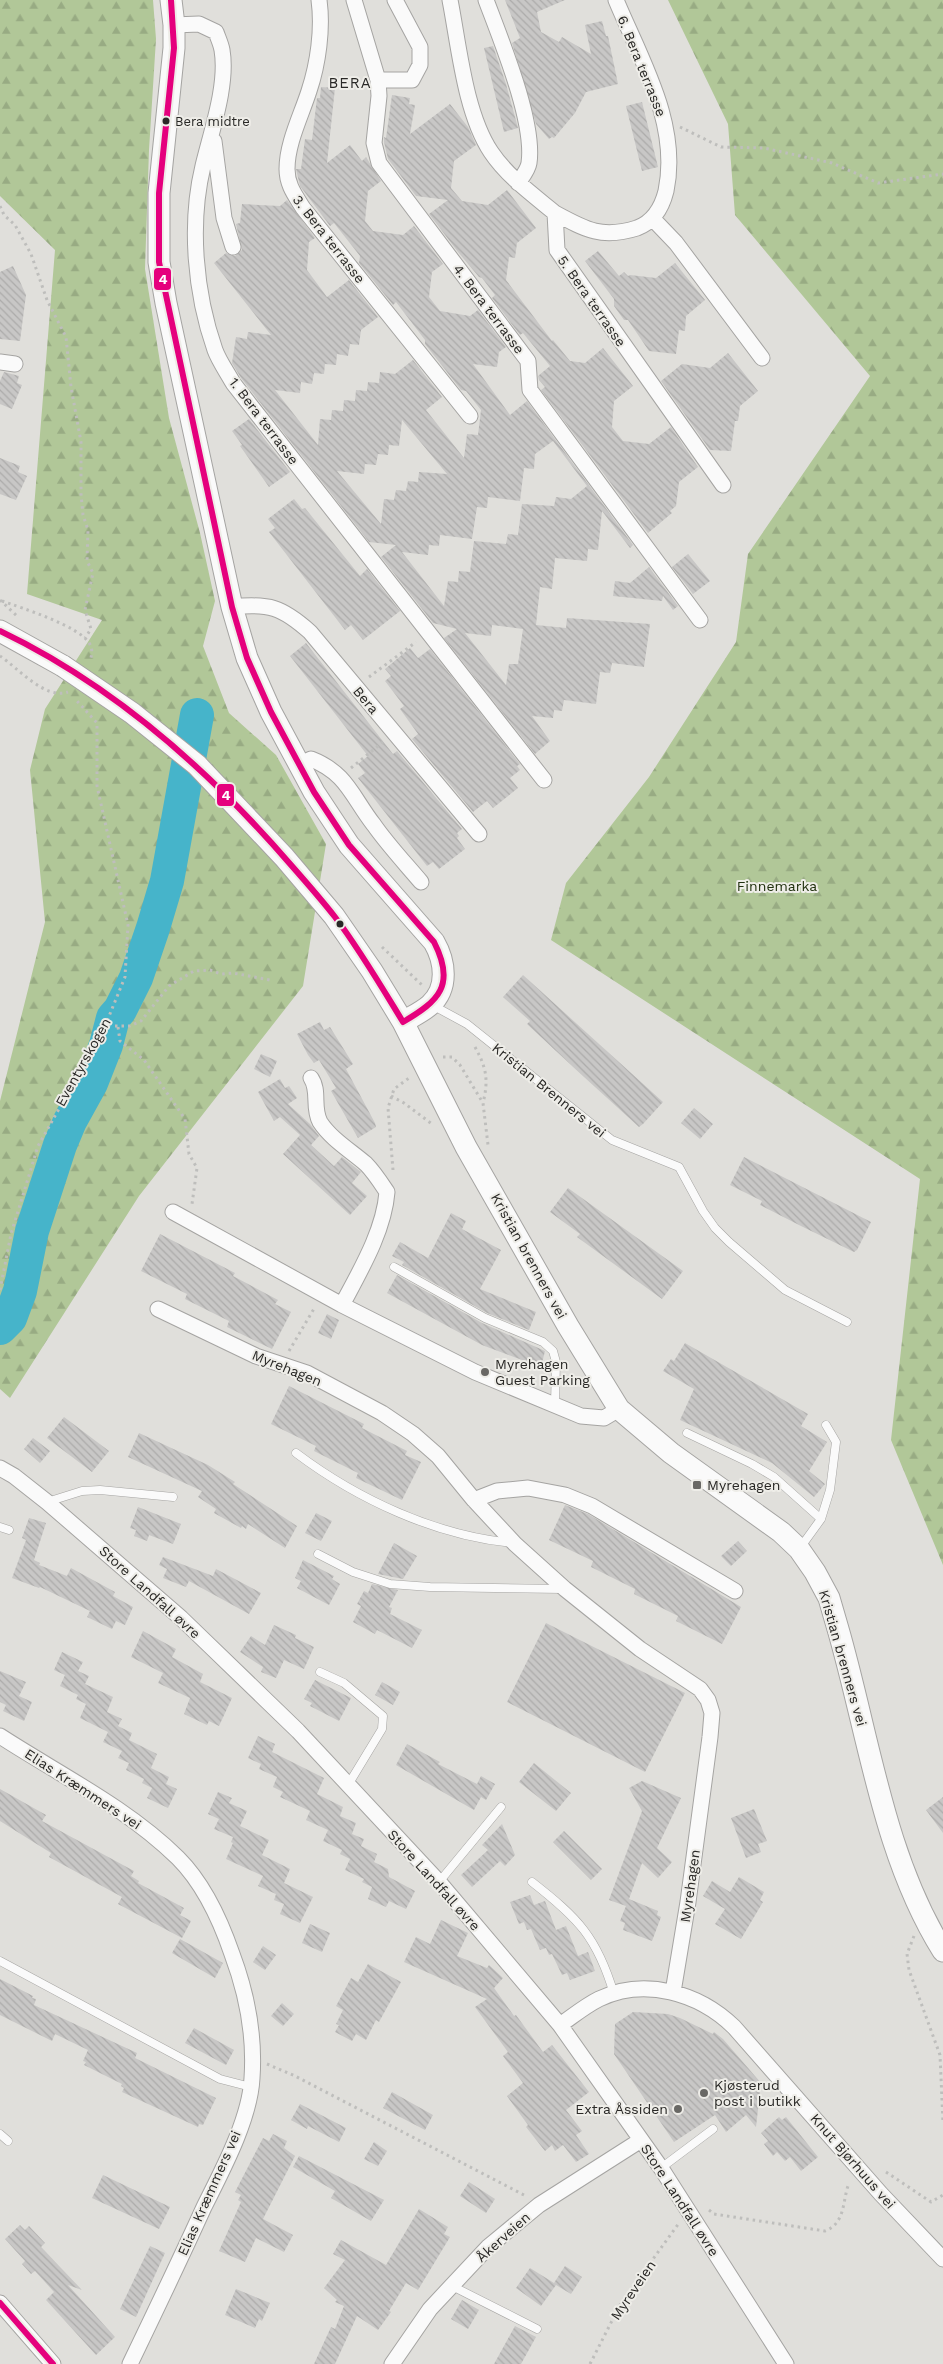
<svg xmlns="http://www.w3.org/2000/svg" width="943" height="2364" font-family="'Work Sans',sans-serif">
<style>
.forest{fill:url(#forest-firs)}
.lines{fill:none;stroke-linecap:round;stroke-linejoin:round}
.river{stroke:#46b4ca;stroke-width:34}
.building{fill:url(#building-back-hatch);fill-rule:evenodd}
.lane-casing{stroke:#a5a4a2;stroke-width:9}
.street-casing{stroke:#a5a4a2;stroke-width:17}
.secondary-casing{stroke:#a5a4a2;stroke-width:23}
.path{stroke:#bebebc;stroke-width:3;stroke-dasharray:2.5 4;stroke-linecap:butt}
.lane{stroke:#fafafa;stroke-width:8}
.street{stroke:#fafafa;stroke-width:15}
.secondary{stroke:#fafafa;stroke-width:21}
.secondary-bridge-casing{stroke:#a5a4a2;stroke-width:23;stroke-linecap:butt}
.secondary-bridge{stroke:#fafafa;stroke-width:21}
.bus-1-casing{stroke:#eeede8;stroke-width:10}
.bus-1{stroke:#e5007d;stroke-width:6}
.bus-dot{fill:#292826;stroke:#eeede8;stroke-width:2}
.poi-dot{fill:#696865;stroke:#eeede8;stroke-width:2}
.labels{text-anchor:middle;stroke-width:4;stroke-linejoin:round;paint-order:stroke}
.bus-label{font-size:13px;fill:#292826;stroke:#eeede8;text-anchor:start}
.street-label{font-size:14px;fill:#292826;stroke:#eeede8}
.park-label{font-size:14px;fill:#20300e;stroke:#eeede8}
.poi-label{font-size:14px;fill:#292826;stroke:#eeede8;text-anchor:start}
.neighbourhood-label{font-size:15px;letter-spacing:1px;fill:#292826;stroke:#eeede8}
.line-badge{stroke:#eeede8;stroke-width:2}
.badge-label{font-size:14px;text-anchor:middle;font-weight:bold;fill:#fff}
</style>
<defs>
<pattern id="forest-firs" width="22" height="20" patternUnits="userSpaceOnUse" patternTransform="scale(1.25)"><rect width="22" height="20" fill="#b1c798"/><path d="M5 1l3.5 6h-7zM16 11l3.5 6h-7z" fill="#98ab83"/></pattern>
<pattern id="building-back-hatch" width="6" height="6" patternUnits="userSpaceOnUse" patternTransform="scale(1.25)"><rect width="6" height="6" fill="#c8c7c6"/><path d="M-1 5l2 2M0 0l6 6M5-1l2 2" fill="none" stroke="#acabaa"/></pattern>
</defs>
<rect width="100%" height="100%" fill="#e0dfdb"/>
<path class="forest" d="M0,0H153L156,39L149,150L145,269L169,418L200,533L215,601L203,646L229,713L276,755L326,844L303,986L139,1196L10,1398L0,1389V1101L45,922L30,770L45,709L102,620L27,594L55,250L0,196Z
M668,0H943V1565L891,1440L920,1179L551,940L566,883L649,777L736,642L748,554L870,376L735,215L728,124Z"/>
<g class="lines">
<path class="river" d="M0,1328L10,1318L20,1291L32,1231L60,1145L70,1121L91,1083L106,1045L113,1018L120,1010L136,978L153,928L167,881L197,715"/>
</g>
<path class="building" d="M505,0H565L537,12L541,32L559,42L562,37L591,54L585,25L602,21L606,36H608L618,84L586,92L575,113L554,138L552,137L549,139L536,124L512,43L520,38Z
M493,46L506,84L518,128L504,132L484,48Z
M321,87L335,88L327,163L350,145L362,161L366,157L381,181L368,191L365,221L373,231L403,235L414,226L443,264L432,272L429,297L440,311L470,316L478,310L506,347L499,352L497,367L473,364L510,415L527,401L633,545L630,548L602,511L598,550L588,549L587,561L555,558L552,589L540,587L536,625L566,628L567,618L650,624L644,667L612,663L610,673L600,672L596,704L564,700L562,711L554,710L553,718L532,716L550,741L535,754L444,638L457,629L433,623L381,557L396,545L369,542L241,378L232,363L236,337L247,339L248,332L271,335L214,263L226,253L235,256L242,250L236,224L240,223L242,204L280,206L287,200L315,238L309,242L307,270L327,297L349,280L378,317L361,330L359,345L350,344L348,356L337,354L336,365L325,364L324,374L314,373L312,384L301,382L300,393L275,390L318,445L320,419L331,420L332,410L343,411L344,400L355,401L356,390L367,391L368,382L379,383L380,372L395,374L413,360L442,397L426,410L464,458L467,434L478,435L481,410L466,391L461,390L425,344V340L396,302L393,305L359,263L360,256L334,223L330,226L300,186L296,169H301L305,139L312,140L317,98H320ZM402,420L447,474L419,472L418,482L408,481L406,491L396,490L394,500L384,499L381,524L337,471L364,474L365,464L376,465L378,454L388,455L389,445L399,446ZM553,441L587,486L571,499L556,497L554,506L522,504L518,535L508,534L506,544L474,541L470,572L459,571L458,582L448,581L444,606L402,552L428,555L429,545L439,546L440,535L472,539L477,507L487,508L488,497L520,501L524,468L534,469L535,454ZM492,625L523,629L518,664H509L506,685L465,633L491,636Z
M392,95L410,98L409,104L415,105L410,134L450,104L468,127L476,145L454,161L451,188L462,201L488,205L507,190L536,228L517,243L515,258L509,257L506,280L552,341L553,340L570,361L585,363L603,348L633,386L614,401L612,427L623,441L649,444L671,427L698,467L679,482L676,506L670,511L672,513L648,533L541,390L545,387L539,380L538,376L550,366L523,333L520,335L492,298L495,295L482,278L479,277L458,252L429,214L448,200L416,196L388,159L384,142V137L386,138Z
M642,102L658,167L642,171L626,106Z
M598,251L619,276L624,272L628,276L630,275L656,278L675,263L705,300L686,316L685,331L679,330L676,354L649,351L628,320H624L614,306V299L585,261Z
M13,266L26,295L20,341L0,339V272Z
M728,353L758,391L740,406L738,421H735L731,451L710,450L661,381L682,364L710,368Z
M4,372L19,376L17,383L22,385L12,409L0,404V381Z
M249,419L290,472L269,487L240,446L242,445L232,431Z
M0,458L20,466L18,472L27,476L16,500L0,494Z
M294,499L302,509L305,508L360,576L367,569L400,611L363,640L351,625L345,630L269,532L275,528L268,519Z
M688,554L710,581L693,594L672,567Z
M649,567L678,606L673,610L663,596L662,601L613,596L615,581L630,583Z
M306,643L393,754L397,751L462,829L457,833L459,836L457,838L465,849L439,869L433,862L427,866L358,778L365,773L358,764L368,756L290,656Z
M410,648L418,658L430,649L520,764L517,766L520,770L510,778L518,788L493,808L487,801L473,812L412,739L418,734L400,709L404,706L385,681L391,676L385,669Z
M523,975L663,1102L643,1124L639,1127L584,1077L527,1024L530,1021L503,997Z
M320,1022L324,1030L330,1027L353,1064L346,1069L375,1123L376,1127L358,1138L331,1091L336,1088L319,1060L314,1063L308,1055L297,1034Z
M261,1054L277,1061L270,1077L254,1069Z
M280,1079L285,1088L289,1086L297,1098L288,1104L310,1124L319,1136L311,1145L334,1166L342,1157L361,1172L352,1183L367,1196L350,1215L283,1154L300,1135L280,1117L274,1121L258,1092Z
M694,1108L713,1124L700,1139L681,1123Z
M744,1157L871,1222L857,1250L854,1252L801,1226L760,1205L762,1201L730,1185Z
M568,1188L683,1271L662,1299L577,1237L580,1234L550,1212Z
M451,1213L466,1221L462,1229L501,1250L480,1289L536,1312L529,1330L487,1313L402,1265L404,1262L392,1256L400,1242L428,1258Z
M160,1234L235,1273L233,1276L278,1300L275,1304L291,1312L272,1349L227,1327L229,1321L185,1299L187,1294L141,1271Z
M397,1275L482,1323L545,1351L541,1367L482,1345L387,1293Z
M327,1314L339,1320L331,1339L318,1333Z
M685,1343L808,1414L801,1426L827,1442L809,1471L825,1484L814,1497L772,1463L680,1420L694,1389L663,1371L671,1359L674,1361Z
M289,1386L364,1424L362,1428L407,1451L405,1455L421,1462L402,1500L356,1478L358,1473L314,1451L316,1446L271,1424Z
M64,1417L109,1451L92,1472L47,1438Z
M139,1433L208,1465L235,1482L233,1484L297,1526L285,1548L248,1524L246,1529L242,1526L241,1528L214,1513L216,1509L198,1497L202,1491L128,1457Z
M33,1438L50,1451L40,1463L24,1449Z
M565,1505L588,1514L741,1607L722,1644L676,1621L678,1616L634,1594L635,1589L591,1567L593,1561L549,1540Z
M138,1507L181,1524L173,1544L149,1535L147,1541L134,1536L136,1530L130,1528Z
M316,1513L332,1521L321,1541L305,1533Z
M29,1518L46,1523L34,1560L40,1563L39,1565L67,1576L71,1568L115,1592L113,1596L133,1607L125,1625L116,1621L112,1629L87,1617L90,1611L40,1587L39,1588L12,1578L26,1540L22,1538Z
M738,1541L747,1551L731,1566L721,1556Z
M394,1543L417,1556L403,1579L378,1574Z
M163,1557L213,1576L216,1569L261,1593L249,1614L189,1581L186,1587L163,1578L167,1569L159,1565Z
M303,1560L334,1576L332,1579L340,1584L329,1605L297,1588L301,1581L295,1578Z
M372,1584L398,1590L389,1607L392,1608L390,1614L422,1630L412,1648L377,1630L375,1634L353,1622L361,1606L357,1604L364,1591L368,1593Z
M546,1623L685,1693L645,1772L507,1702Z
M274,1625L296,1635L295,1638L314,1647L304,1669L284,1660L276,1678L261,1672L263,1667L240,1652L251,1636L265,1645Z
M143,1631L176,1649L172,1657L203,1674L200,1682L232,1698L219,1726L209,1721L207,1725L184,1714L190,1698L158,1683L163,1673L131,1657Z
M62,1652L83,1662L78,1671L89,1676L85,1684L113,1697L107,1712L122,1719L118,1726L132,1733L129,1740L157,1754L151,1768L169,1777L166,1784L177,1789L168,1808L147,1798L152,1788L142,1783L144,1779L126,1770L129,1763L118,1758L122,1751L103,1742L108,1732L80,1718L86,1704L76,1699L78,1695L60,1686L65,1675L54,1670Z
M0,1671L26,1682L19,1696L32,1702L24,1721L3,1711L6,1705L0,1702Z
M315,1680L351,1698L339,1721L310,1706L312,1703L304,1699Z
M382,1682L400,1692L393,1705L375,1695Z
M258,1736L275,1744L272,1752L324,1778L317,1794L343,1807L340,1816L356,1823L352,1834L364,1839L361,1846L377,1854L374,1862L388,1869L389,1877L415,1891L406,1909L389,1901L386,1907L368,1899L372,1887L362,1882L364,1879L345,1870L350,1859L340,1854L342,1850L323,1841L328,1830L306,1820L310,1811L280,1797L283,1792L273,1787L277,1777L259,1769L261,1764L248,1758Z
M407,1744L440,1762L438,1764L477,1784L481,1776L495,1784L486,1800L481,1797L474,1810L396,1765Z
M534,1763L571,1793L556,1811L519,1782Z
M642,1781L681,1798L657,1848L672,1862L658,1878L642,1863L629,1899L658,1911L657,1915L661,1917L652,1941L623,1930L625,1923L620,1921L626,1906L609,1900L642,1811L629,1788Z
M0,1789L46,1815L42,1821L134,1871L131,1876L139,1881L138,1883L184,1908L180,1915L191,1921L182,1938L118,1904L122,1897L49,1857L51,1853L0,1821Z
M218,1792L232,1798L229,1803L247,1811L240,1826L269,1840L262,1855L290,1869L284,1883L313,1897L300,1923L280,1914L284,1904L274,1900L276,1894L258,1886L263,1876L226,1859L233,1843L231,1842L233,1837L214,1829L219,1819L208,1814Z
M943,1797V1833L926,1810Z
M754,1809L767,1841L758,1844L761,1852L746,1858L731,1818Z
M502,1824L515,1855L505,1866L500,1861L472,1887L461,1875L488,1850L482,1845Z
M564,1831L602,1869L591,1880L553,1842Z
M739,1877L764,1892L760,1900L763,1902L741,1939L715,1924L725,1909L703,1896L712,1881L730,1892Z
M530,1895L534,1905L545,1901L556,1930L566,1926L578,1956L588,1952L595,1971L570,1980L567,1973L562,1975L552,1954L549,1955L546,1948L540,1950L531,1929L527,1930L524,1922L519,1924L510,1902Z
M441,1920L468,1933L457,1956L487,1968L489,1965L503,1978L494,1988L514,2016L516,2015L543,2052L552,2045L589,2092L566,2110L582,2131L576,2135L589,2154L576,2162L563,2145L555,2151L552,2145L545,2151L526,2127L528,2125L507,2096L523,2083L503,2056L508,2052L475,2007L487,1999L404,1962L416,1937L430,1944Z
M310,1924L330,1933L322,1952L302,1943Z
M180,1939L223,1963L215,1978L172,1953Z
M263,1946L276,1955L265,1970L253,1962Z
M368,1964L401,1982L379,2022L376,2020L366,2040L356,2034L352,2041L335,2032L339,2025L336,2024L343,2010L336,2006L351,1978L358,1982Z
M0,1979L33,1996L32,1998L36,1999L34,2005L137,2053L135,2058L216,2098L203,2125L199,2124L198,2127L122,2092L124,2088L121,2086L122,2084L84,2065L86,2062L83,2061L88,2050L55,2034L52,2041L0,2015Z
M282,2003L294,2014L283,2026L271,2016Z
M633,2012L668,2014L680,2018L713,2034L714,2032L723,2039L761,2083L756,2127L746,2115L726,2132L715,2115L674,2142L614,2054L615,2024Z
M194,2028L234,2050L226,2065L185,2043Z
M392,2092L433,2115L425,2130L383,2108Z
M300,2104L346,2128L339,2142L308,2126L307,2129L291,2120Z
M779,2117L782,2120L786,2117L818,2157L801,2171L790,2157L785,2161L777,2152L773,2156L764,2144L768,2141L761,2133Z
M273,2134L287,2141L284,2148L295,2156L263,2219L293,2235L284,2252L256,2238L245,2262L219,2251L241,2202L238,2200L241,2195L235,2192L263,2138L269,2141Z
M374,2142L387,2151L378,2166L364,2159Z
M299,2156L384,2200L371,2221L331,2198L335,2191L293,2167Z
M103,2175L170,2207L159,2229L92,2198Z
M469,2182L495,2199L486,2213L460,2196Z
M419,2209L448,2227L444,2234L450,2237L418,2290L406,2283L389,2311L391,2312L378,2330L357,2316L335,2364H314L331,2327L335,2329L344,2306L335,2302L337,2300L324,2288L345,2260L333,2254L341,2240L386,2265Z
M20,2225L25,2230L29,2226L45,2243L41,2247L82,2290L68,2285L115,2337L96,2355L46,2300L54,2292L35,2271L31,2274L22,2264L25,2261L5,2239Z
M150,2246L165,2253L136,2317L120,2309Z
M565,2266L582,2277L571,2294L556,2285L541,2306L516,2288L530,2268L554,2283Z
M236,2289L270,2303L262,2321L259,2319L255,2328L225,2315Z
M462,2300L479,2310L468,2329L451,2319Z
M515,2326L536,2337L521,2364H494Z"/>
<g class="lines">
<defs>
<path id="lane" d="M432,1005L467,1024L612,1140L679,1167L703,1211L715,1228L729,1242L785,1290L847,1322
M394,1267L485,1318L543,1342L553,1351L556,1362L555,1404
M687,1433L752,1464L774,1477L821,1519
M296,1453C357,1499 436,1536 513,1543
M47,1502L82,1491L100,1490L173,1497
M0,1527L9,1530
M800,1548L821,1519L830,1490L836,1442L826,1425
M318,1554L353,1572L390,1584L430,1587L563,1589
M320,1672L344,1683L383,1716L382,1729L348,1785
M439,1882L501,1807
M532,1882C578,1918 597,1937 614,1994
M0,1961L220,2079L251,2087
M0,2134L8,2141
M661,2168L713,2129
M452,2286L537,2329"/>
<path id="street" d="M319,0C323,29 318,64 309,91C301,116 287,143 287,169C287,185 295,195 303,208L470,416
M354,0L378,80L379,96L374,143L379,163L528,361L530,390L700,620
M450,0C459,46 465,113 491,152C507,176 533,195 555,213L557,250L723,485
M486,0C501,40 535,122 529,163C528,170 522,177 518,183
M174,25L199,24L216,32C218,38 221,44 222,50C228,85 211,132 203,166C189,224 195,293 215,350C219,361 227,372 233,383L544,780
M378,80H412L420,65V47L395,0
M214,141L224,218L233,247
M555,213C586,230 602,239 637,228C653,222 662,207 666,191C680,124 641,60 616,0
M653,219L676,243L762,358
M0,362L15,364
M232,607C269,603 282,607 310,632L479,834
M298,765L311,759C347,773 352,797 374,825C388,845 405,863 421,882
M311,1078C320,1091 312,1107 320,1122C331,1139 351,1151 366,1164C374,1172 381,1183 387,1192C384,1231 360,1271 342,1305
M173,1212L342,1305L475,1372L581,1416L604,1418L619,1409
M158,1309L256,1356L307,1373L382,1413L413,1434L438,1456L474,1500L515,1544L565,1589L640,1649L700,1689L708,1700L712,1713L710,1737L688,1902L673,1992
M0,1468L14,1476L47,1502L181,1618L298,1731L439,1882L560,2025L661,2168L786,2364
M474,1500L497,1491L528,1488L565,1495L592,1506L735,1591
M0,1736C60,1775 126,1807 178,1858C204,1884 220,1919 232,1954C247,1994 255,2035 252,2078C250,2119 222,2171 204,2207C180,2260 155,2312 130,2364
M560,2025C573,2016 585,2006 599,1999C645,1977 699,1993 734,2027L881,2194L943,2259
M0,2303L53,2364
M392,2364L430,2309L488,2247L539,2205L641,2140"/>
<path id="secondary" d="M171,0L174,25V48L159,193V262L166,303L232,607L247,658L271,712L314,792L349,845L434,942C445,961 449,988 430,1005C422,1012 411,1017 403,1022
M0,631L63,666
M197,765L284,857L334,916L372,971L403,1022L466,1147L568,1326L619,1409L671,1453L781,1532L799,1549L815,1572L829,1598L838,1629C869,1736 883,1855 943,1951"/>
</defs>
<use href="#lane" class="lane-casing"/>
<use href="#street" class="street-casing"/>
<use href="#secondary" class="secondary-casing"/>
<path class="path" d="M680,127L721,147L764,148L832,163L878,183L943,174
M0,206L4,215L15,225L31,254L47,300L66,337L71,387L81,442V494L83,515L88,530L87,561L93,573L85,610L91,629L85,638
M0,600L17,616
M2,601C22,608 79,626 89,643C93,648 92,655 90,661
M0,656C18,668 45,700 68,692
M369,677L416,642
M351,768L383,742
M382,947L422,985
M115,1026H130L141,1021L169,986L194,971L210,970L221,974L233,973L270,980
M118,1027L120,1041L144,1060L185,1119L189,1154L197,1168L192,1204
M475,1047C486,1067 489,1079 483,1103
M443,1057H452L460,1065L483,1103L488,1145
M391,1096L404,1103L432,1124
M393,1170L388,1108L394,1089L409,1078
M0,1290L11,1234L38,1146L103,1031L125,977L128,925L97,786V723L77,701
M289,1351L315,1307
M914,1936L907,1954L909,1970L940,2055L943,2123
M267,2064L295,2076L524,2195
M886,2172L931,2202L943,2195
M709,2210L714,2214L825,2231C846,2223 842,2201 849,2183
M590,2364L620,2305L679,2223"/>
<use href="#lane" class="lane"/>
<use href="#street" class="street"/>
<use href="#secondary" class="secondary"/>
<defs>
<path id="secondary-bridge" d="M63,666L132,713L197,765"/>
</defs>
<use href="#secondary-bridge" class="secondary-bridge-casing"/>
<use href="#secondary-bridge" class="secondary-bridge"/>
<defs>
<path id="bus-1" d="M0,631C113,685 210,771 291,865C306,882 321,899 335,917C360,950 381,986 403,1022C439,1001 456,985 434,942L349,845L314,792L271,712L247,658L232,607L159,262V193L174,48L171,0
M0,2303L53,2364"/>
</defs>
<use href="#bus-1" class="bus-1-casing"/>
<use href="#bus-1" class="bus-1"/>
</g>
<g class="bus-dot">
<circle cx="166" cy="121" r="4.5"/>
<circle cx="340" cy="924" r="4.5"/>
</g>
<g class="poi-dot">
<circle cx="485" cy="1372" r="5"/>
<rect x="692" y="1480" width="10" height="10" rx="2.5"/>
<circle cx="704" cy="2093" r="5"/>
<circle cx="678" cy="2109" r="5"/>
</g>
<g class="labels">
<g class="bus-label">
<text x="175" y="126">Bera midtre</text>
</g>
<g class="street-label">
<text transform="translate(642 66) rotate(68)" y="5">6. Bera terrasse</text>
<text transform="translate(329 239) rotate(52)" y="5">3. Bera terrasse</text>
<text transform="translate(592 301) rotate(55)" y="5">5. Bera terrasse</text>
<text transform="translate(489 309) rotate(53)" y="5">4. Bera terrasse</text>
<text transform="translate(264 421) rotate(53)" y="5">1. Bera terrasse</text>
<text transform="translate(366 700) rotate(50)" y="5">Bera</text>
<text transform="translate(83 1062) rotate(-61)" y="5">Eventyrskogen</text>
<text transform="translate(549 1090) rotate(39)" y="5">Kristian Brenners vei</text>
<text transform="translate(529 1256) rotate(61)" y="5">Kristian brenners vei</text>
<text transform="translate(287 1368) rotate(22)" y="5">Myrehagen</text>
<text transform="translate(150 1592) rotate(42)" y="5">Store Landfall øvre</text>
<text transform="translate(843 1658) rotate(74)" y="5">Kristian brenners vei</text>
<text transform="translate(83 1789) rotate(33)" y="5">Elias Kræmmers vei</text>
<text transform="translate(434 1880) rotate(48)" y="5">Store Landfall øvre</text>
<text transform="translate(690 1886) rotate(-82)" y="5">Myrehagen</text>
<text transform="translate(853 2161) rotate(49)" y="5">Knut Bjørhuus vei</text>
<text transform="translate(209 2193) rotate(-66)" y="5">Elias Kræmmers vei</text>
<text transform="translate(680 2200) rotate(57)" y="5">Store Landfall øvre</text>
<text transform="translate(503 2237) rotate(-42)" y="5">Åkerveien</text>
<text transform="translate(633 2290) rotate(-56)" y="5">Myreveien</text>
</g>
<g class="park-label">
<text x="777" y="891">Finnemarka</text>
</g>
<g class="poi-label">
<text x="495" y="1369">Myrehagen<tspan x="495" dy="16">Guest Parking</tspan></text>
<text x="707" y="1490">Myrehagen</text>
<text x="714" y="2090">Kjøsterud<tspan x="714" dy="16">post i butikk</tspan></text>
<text x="668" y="2114" text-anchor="end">Extra Åssiden</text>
</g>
<g class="neighbourhood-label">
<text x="350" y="88">BERA</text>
</g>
</g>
<g class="line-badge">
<rect x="153" y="267" width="19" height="24" rx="5" fill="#e5007d"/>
<rect x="216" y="783" width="19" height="24" rx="5" fill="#e5007d"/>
</g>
<g class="badge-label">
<text x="163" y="284">4</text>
<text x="226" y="800">4</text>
</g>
</svg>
